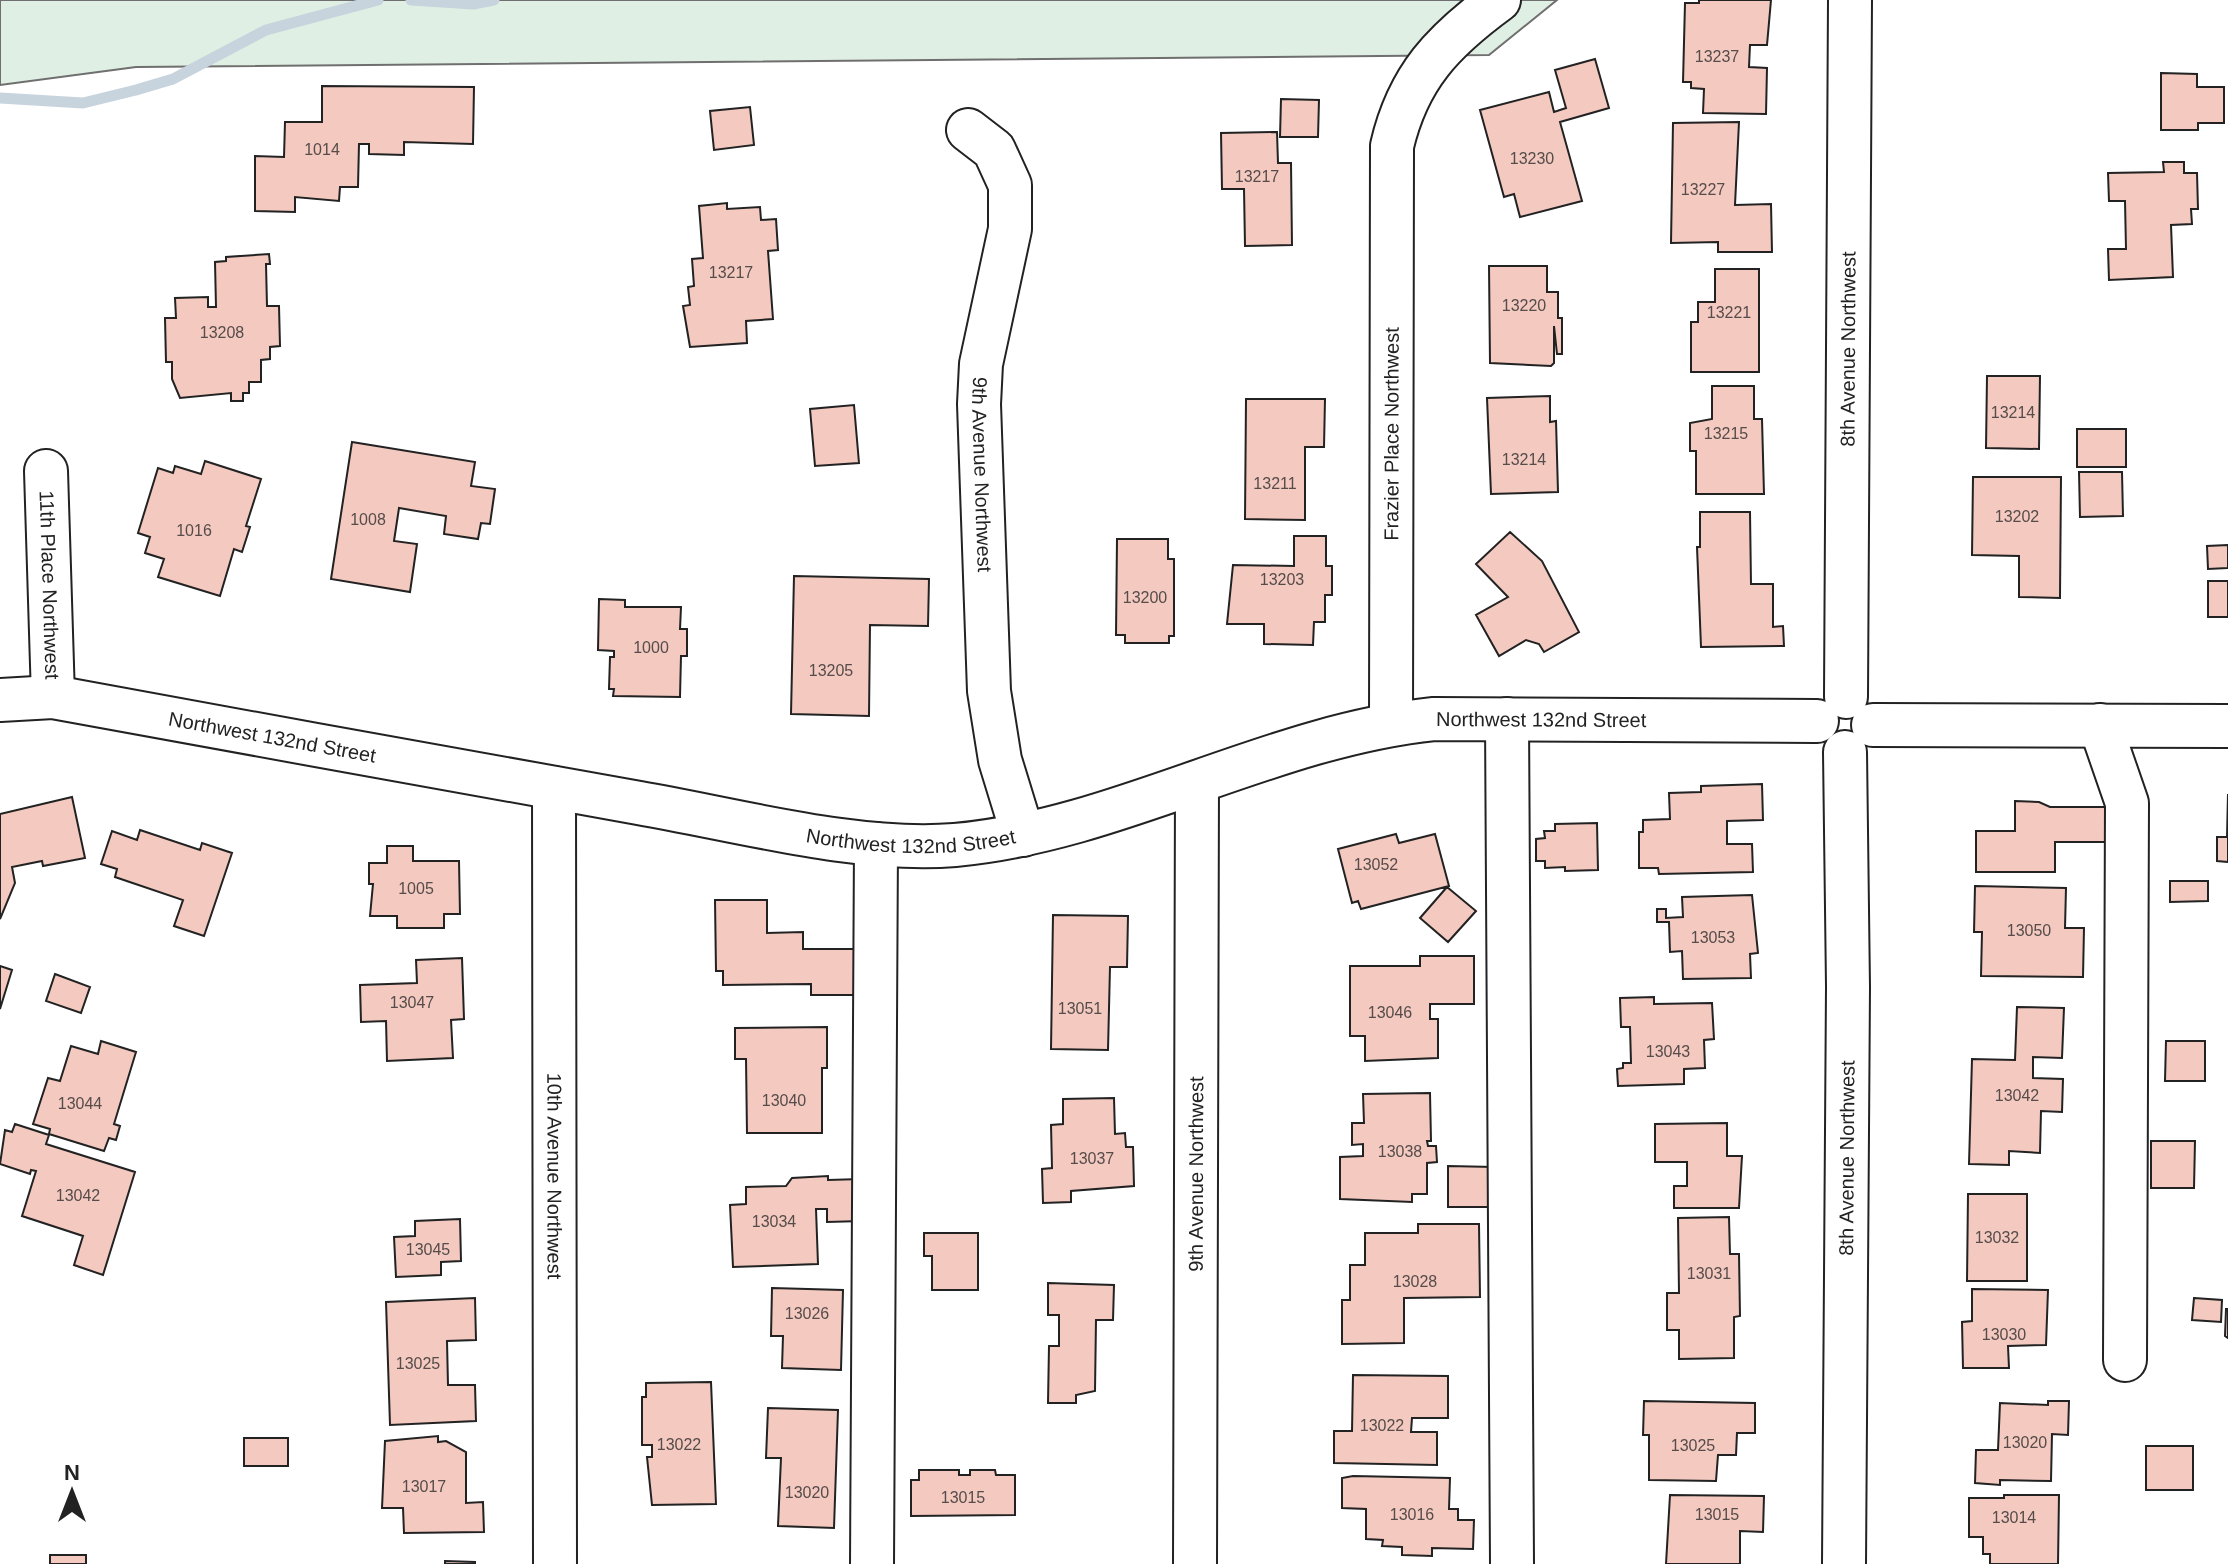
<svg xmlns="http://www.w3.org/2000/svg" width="2228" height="1564" font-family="Helvetica,sans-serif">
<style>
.green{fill:#e0efe3;stroke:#6f6f6f;stroke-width:2}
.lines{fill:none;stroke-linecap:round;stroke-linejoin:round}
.stream{stroke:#c7d3dd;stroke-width:11}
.building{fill:#f3c9c0;stroke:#222;stroke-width:2}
.minor-casing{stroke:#222;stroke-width:46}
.minor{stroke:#fff;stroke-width:42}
.labels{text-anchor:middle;stroke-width:6;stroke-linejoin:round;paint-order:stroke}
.number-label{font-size:16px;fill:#564c4a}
.street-label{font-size:20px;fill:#222;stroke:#fff}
</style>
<rect width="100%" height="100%" fill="#fff"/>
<path class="green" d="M0,0H1557L1489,55L136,67L0,85Z"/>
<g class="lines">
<path class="stream" d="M411,0L473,4L494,0
M0,98L83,103L136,90L173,79L266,30L378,0"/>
</g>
<path class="building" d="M1699,0H1771L1767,45H1750L1749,67L1767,68L1766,114L1703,113L1704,89L1691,88V82H1683L1685,3H1699Z
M1595,59L1609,108L1560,122L1582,201L1520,217L1514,194L1504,197L1480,110L1549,92L1554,112L1566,108L1555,70Z
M2161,73L2197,74V87H2224V123H2198V130H2161Z
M322,86L474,87L473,144L404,142V155L369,154V144H359L358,187H340L339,201L295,197V212L255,211V156L284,157L285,122H322Z
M1281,99L1319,100L1318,137H1280Z
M750,107L754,145L714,150L710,111Z
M1739,122L1735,205L1771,204L1772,252H1718V242L1671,243L1673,123Z
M1277,132L1278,163H1291L1292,245L1245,246L1244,189H1222L1221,133Z
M2163,162H2184V173H2197L2198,209H2191L2192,224L2171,225L2173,277L2109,280L2108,249H2126L2125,201H2109L2108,173L2164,172Z
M727,203V209L760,207L761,220L776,219L778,250L768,251L773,319L746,321L747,343L690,347L683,306L690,305L688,287L694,286L692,259L703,258L699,206Z
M269,254L270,264H266L267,306H279L280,346L270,347V359L261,360V382H249V393H243V401H231V393L180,398L172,379V362H166L165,318H176L175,298L208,297V307H216L215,262L226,261V257Z
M1489,266H1547V292H1558V318H1562V354H1557L1554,326V363L1551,366L1490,363Z
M1715,269H1759V372H1691V322H1698V302H1715Z
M1987,376H2040L2039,449L1986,448Z
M1712,386H1754V419H1762L1764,494H1696V451H1690V423L1712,419Z
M1550,396V422L1556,421L1558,492L1491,494L1487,398Z
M1246,399H1325L1324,447H1305V520L1245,519Z
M854,405L859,463L815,466L810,409Z
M2077,429H2126V467H2077Z
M352,442L475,462L471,486L495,489L490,524L481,523L478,539L444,534L446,516L399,508L394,541L417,544L410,592L331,579Z
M205,461L261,479L246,526L250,527L242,552L234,549L220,596L158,577L164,559L145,553L150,537L138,533L158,468L173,473L175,466L201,474Z
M2079,472H2122L2123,516L2080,517Z
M1973,477H2061L2060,598L2019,597V556L1972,555Z
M1700,512H1750L1751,584H1773V627L1783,626L1784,646L1701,647L1697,547H1700Z
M1510,532L1542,561L1579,632L1544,652L1539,644L1526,640L1499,656L1476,615L1508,597L1476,564Z
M1294,536H1326V566H1332V595H1325V622H1314L1313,645L1264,644V624H1227L1233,565L1294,566Z
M1117,539H1168V559H1174V636H1169V643H1125V635H1116Z
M2228,545V568L2208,569L2207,546Z
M794,576L929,579L928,626L870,625L869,716L791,714Z
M2208,581H2228V617H2208Z
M599,599L625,600V607H681L680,629H687V656H681L680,697L613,696L614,689H609L610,657H614V651L598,650Z
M1762,784L1763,820L1727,821V844H1752L1753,872L1659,874L1658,868H1639V832H1643V820L1670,819L1669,793L1701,792V786Z
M2228,794V862L2217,861V837H2227Z
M72,797L85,858L43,866L42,861L12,867L15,883L0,919V814Z
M2015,801L2039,802L2050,807H2108L2107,842H2055V872H1976V831H2015Z
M1597,823L1598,870L1565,871V867L1545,868V861H1536V839L1545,838L1544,831H1555V824Z
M140,830L200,850L202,843L232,853L204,936L174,926L183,900L115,877L117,869L101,864L112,831L137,840Z
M1396,834L1399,843L1435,834L1449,886L1361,909L1358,901L1352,903L1338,849Z
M387,846H413V861H459L460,914H444V928H397V916H370L373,884H369V863H387Z
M2170,881H2208V901L2170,902Z
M1975,886L2066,888L2065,928H2084L2083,977L1981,976L1982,932H1974Z
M1447,887L1476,911L1448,942L1420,918Z
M1752,895L1758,953L1750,954L1751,978L1683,979L1682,951L1670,952L1669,922H1657V909H1666V918L1683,917L1682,897Z
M715,900H767V933L803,932V949H862V995H811V984L723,985V971H716Z
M1053,915L1128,916L1127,967H1110L1108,1050L1051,1049Z
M1420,956H1474V1004H1430V1019H1438V1058L1365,1061V1036H1350V966H1420Z
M462,958L464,1019L451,1020L453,1058L387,1061L386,1021L361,1022L360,985L417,983L416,960Z
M0,966L12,970L0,1009Z
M55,974L90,987L81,1013L46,1001Z
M1654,997V1004L1712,1003L1714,1039L1704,1040L1705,1068L1684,1069V1084L1618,1086L1617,1069L1623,1068V1063H1631L1630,1027H1621L1620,998Z
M2017,1007L2064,1008L2062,1058L2033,1057V1078L2063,1079L2062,1112L2041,1111L2040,1153L2009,1151V1165L1969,1164L1972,1059L2015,1060Z
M827,1027V1068H822V1133H747L746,1059H735V1028Z
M101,1041L136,1052L114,1124L120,1126L116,1140L109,1138L104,1151L49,1134L50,1129L33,1124L48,1078L60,1081L71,1046L98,1054Z
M2166,1041H2205V1081H2165Z
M1430,1093L1431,1141H1427L1428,1146H1436L1437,1162L1427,1163V1194H1412V1202L1340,1199V1157L1363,1156V1144L1352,1145V1123H1364L1363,1094Z
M1114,1098L1115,1134L1125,1133L1126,1147H1133L1134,1186L1071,1191V1202L1043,1203L1042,1169L1052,1168L1051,1125L1063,1124V1099Z
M1727,1123V1156H1742L1739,1208H1674V1186H1687V1162H1655V1124Z
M15,1124L49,1135L46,1144L135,1172L103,1275L74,1265L83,1236L22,1216L36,1171L31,1170L30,1174L0,1164L5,1130L12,1132Z
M2151,1141H2195L2194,1188H2151Z
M1448,1166L1494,1167V1207H1448Z
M828,1176V1180L861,1179L862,1221L827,1222V1209H816L818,1264L733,1267L730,1205L746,1204V1187L786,1186L792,1178Z
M1968,1194H2027V1281H1967Z
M1729,1217L1730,1254H1739L1740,1316L1734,1317V1358L1679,1359V1330H1667V1293H1679L1678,1218Z
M460,1219L461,1261L441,1262V1275L396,1277L394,1237L415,1236V1221Z
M1418,1224H1479L1480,1297L1404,1298V1343L1342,1344V1300H1350V1265H1365V1233H1418Z
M924,1233H978V1290H932V1256H924Z
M1048,1283L1114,1285L1113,1320H1096L1095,1391L1076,1395V1403H1048L1049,1346H1059V1315H1048Z
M772,1288L843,1290L841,1370L782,1368L783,1336H771Z
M1972,1289L2048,1290L2046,1345L2008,1346L2009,1368H1963L1962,1322L1972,1321Z
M475,1298L476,1340L447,1341L448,1385H475L476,1421L390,1425L386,1302Z
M2194,1298L2222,1300L2221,1322L2192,1320Z
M2226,1309H2228V1338L2225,1336Z
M1353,1375L1448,1376V1418H1412L1411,1432H1437V1465L1334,1463V1431H1352Z
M711,1382L716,1504L652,1505L647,1457H652V1445H642V1397H646V1383Z
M1644,1401L1755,1403V1433H1737L1736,1455H1718L1716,1481L1649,1480V1435H1643Z
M2048,1401H2069L2068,1435L2052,1434L2051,1481L2000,1480V1485L1975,1483L1976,1450H1998L2000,1403L2048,1405Z
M768,1408L838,1410L834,1528L778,1526L781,1458H766Z
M438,1436V1442L446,1441L466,1452V1503L483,1502L484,1532L404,1533L403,1508H382L385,1441Z
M244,1438H288V1466H244Z
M2146,1446H2193V1490H2146Z
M919,1470H959V1475H970V1470H995L996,1475H1015V1515L911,1516V1480H919Z
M1353,1476L1450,1478L1449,1509H1458V1520H1474L1473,1549L1432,1548V1556L1402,1555V1547L1382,1546L1383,1540L1366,1539V1509L1342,1508V1478Z
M1670,1495L1764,1496L1763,1532L1740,1531V1564H1666Z
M2004,1495H2059L2058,1564H1990V1554H1983V1537H1969V1498H2004Z
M50,1555H86V1564H50Z
M445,1561L475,1562V1564H445Z"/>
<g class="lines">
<defs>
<g id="minor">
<path id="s1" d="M968,130L994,150L1010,185V229L981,364L979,404L989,691L1000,760L1023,835"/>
<path id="s2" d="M46,471L53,697"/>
<path id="s3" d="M1846,697L1850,0"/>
<path id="s4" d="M0,700L53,697C248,733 444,768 639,803C738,820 856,853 955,845C1120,830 1269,736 1434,719L1817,721"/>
<path d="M1507,719L1512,1564"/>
<path id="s5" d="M1391,724L1392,146C1408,77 1443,41 1499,0"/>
<path d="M1873,725L2228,726"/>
<path d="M2100,725L2127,803L2125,1360"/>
<path id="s6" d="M554,788L555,1564"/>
<path d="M872,1564L876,844"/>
<path id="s7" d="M1195,1564L1197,783"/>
<path id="s8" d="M1844,1564L1848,987L1845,752"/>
</g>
</defs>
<use href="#minor" class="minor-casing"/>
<use href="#minor" class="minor"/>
</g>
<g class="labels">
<g class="number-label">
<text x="1717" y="62">13237</text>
<text x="322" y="155">1014</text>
<text x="1532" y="164">13230</text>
<text x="1257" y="182">13217</text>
<text x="1703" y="195">13227</text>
<text x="731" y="278">13217</text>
<text x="1524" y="311">13220</text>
<text x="1729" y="318">13221</text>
<text x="222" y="338">13208</text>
<text x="2013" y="418">13214</text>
<text x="1726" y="439">13215</text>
<text x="1524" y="465">13214</text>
<text x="1275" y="489">13211</text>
<text x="2017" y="522">13202</text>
<text x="368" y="525">1008</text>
<text x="194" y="536">1016</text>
<text x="1282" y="585">13203</text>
<text x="1145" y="603">13200</text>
<text x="651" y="653">1000</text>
<text x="831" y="676">13205</text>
<text x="1376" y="870">13052</text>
<text x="416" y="894">1005</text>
<text x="2029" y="936">13050</text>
<text x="1713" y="943">13053</text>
<text x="412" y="1008">13047</text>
<text x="1080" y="1014">13051</text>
<text x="1390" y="1018">13046</text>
<text x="1668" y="1057">13043</text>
<text x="2017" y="1101">13042</text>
<text x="784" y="1106">13040</text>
<text x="80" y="1109">13044</text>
<text x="1400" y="1157">13038</text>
<text x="1092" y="1164">13037</text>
<text x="78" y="1201">13042</text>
<text x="774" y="1227">13034</text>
<text x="1997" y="1243">13032</text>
<text x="428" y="1255">13045</text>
<text x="1709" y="1279">13031</text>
<text x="1415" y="1287">13028</text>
<text x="807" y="1319">13026</text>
<text x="2004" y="1340">13030</text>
<text x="418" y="1369">13025</text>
<text x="1382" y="1431">13022</text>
<text x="2025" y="1448">13020</text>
<text x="679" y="1450">13022</text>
<text x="1693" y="1451">13025</text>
<text x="424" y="1492">13017</text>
<text x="807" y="1498">13020</text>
<text x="963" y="1503">13015</text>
<text x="1412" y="1520">13016</text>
<text x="1717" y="1520">13015</text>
<text x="2014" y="1523">13014</text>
</g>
<g class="street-label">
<text dy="7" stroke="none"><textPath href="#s3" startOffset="348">8th Avenue Northwest</textPath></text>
<text dy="7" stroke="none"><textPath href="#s5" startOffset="290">Frazier Place Northwest</textPath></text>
<text dy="7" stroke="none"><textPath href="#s1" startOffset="364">9th Avenue Northwest</textPath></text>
<text dy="7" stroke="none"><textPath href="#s2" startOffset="114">11th Place Northwest</textPath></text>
<text dy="7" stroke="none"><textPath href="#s4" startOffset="1572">Northwest 132nd Street</textPath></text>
<text dy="7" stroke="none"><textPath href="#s4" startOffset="276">Northwest 132nd Street</textPath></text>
<text dy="7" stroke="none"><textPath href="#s4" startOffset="924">Northwest 132nd Street</textPath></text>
<text dy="7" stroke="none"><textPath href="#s8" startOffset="406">8th Avenue Northwest</textPath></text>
<text dy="7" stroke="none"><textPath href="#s7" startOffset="390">9th Avenue Northwest</textPath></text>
<text dy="7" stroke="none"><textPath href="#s6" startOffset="388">10th Avenue Northwest</textPath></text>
</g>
</g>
<g transform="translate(72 1492)" stroke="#ffffff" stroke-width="6" paint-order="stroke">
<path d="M0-6L14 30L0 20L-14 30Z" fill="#222222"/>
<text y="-12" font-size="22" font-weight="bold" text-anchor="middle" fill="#222222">N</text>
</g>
</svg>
